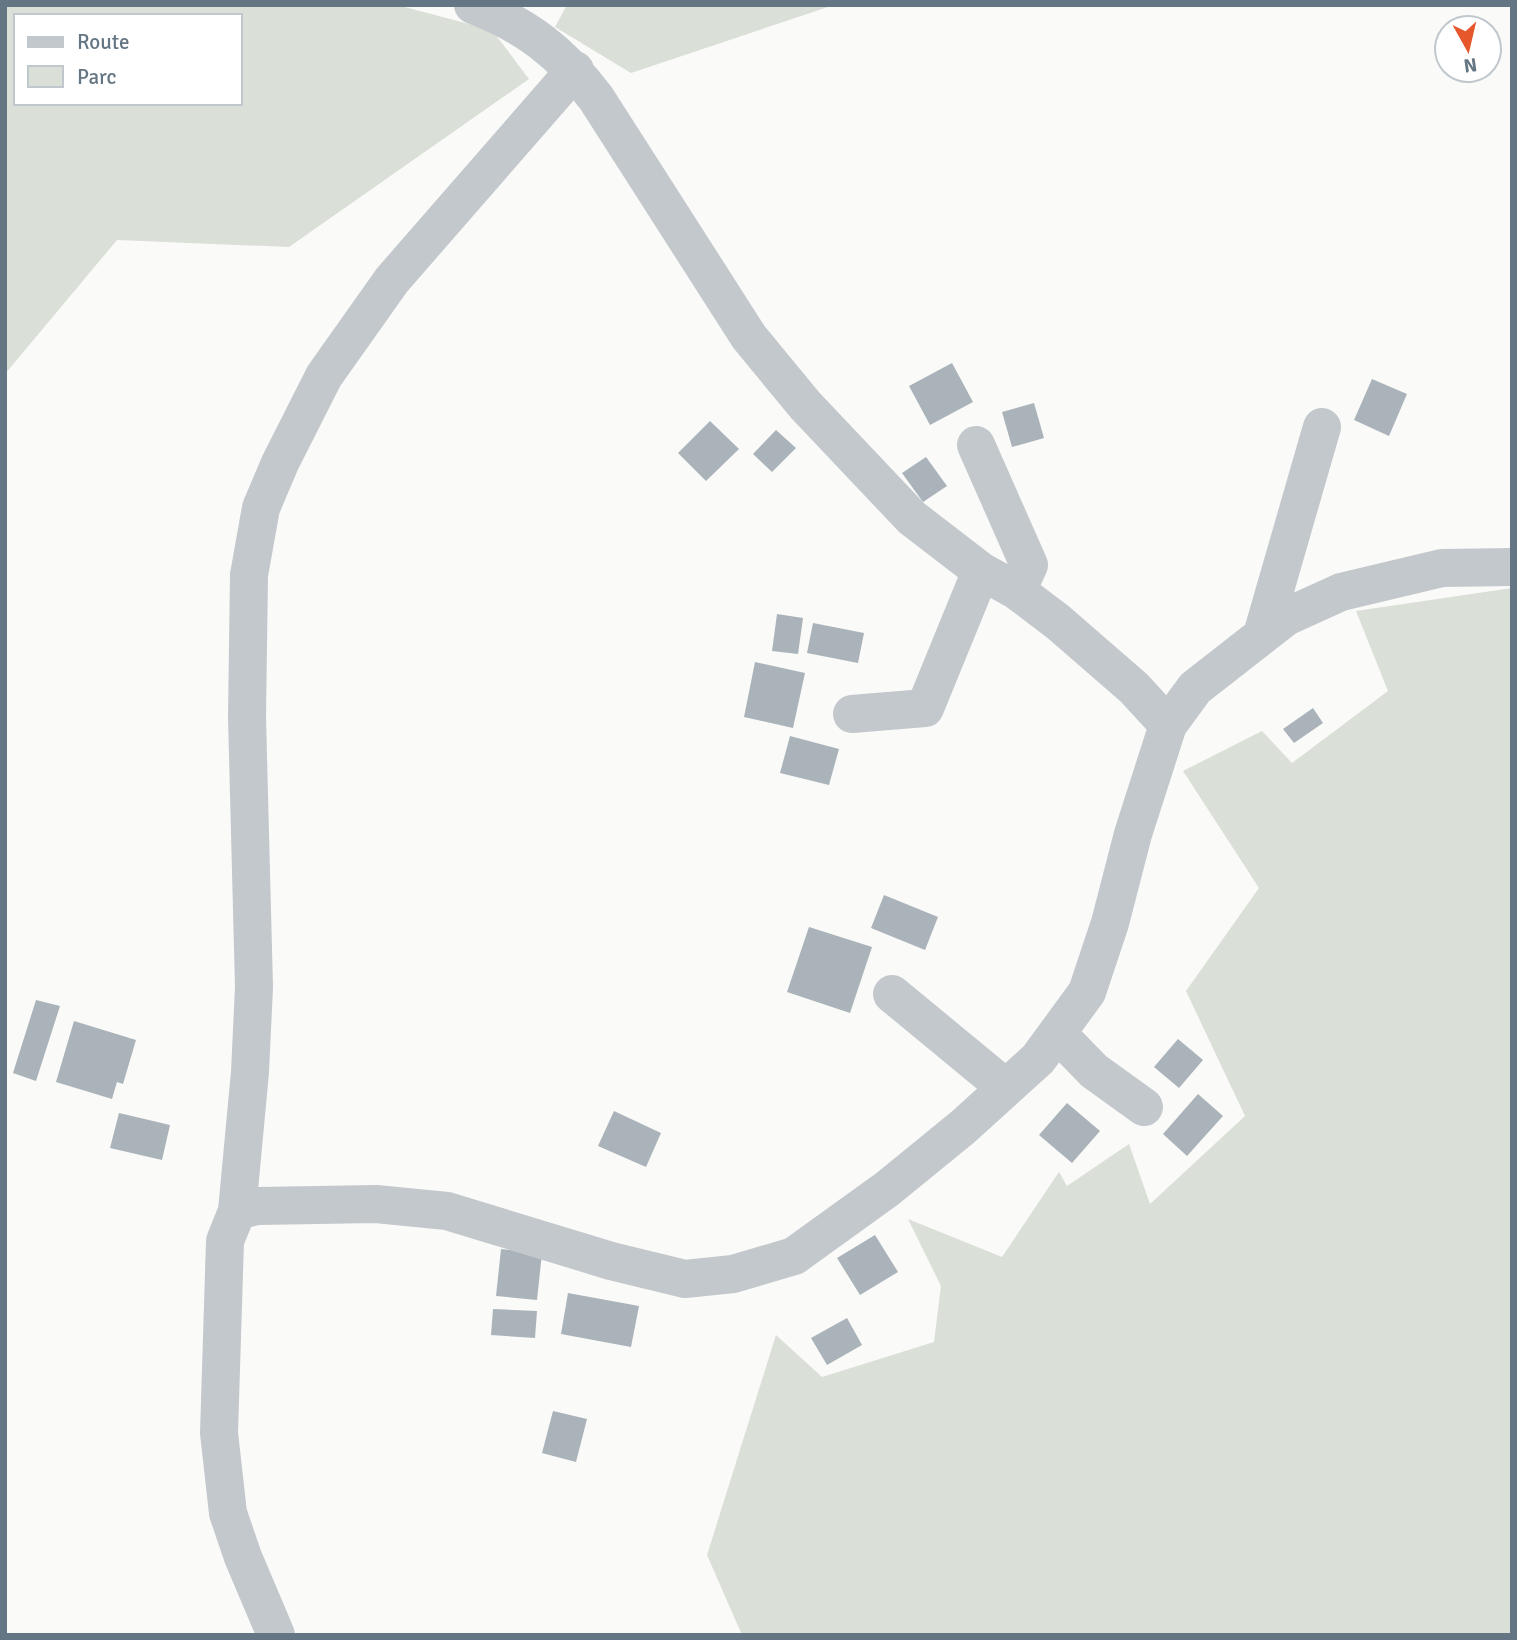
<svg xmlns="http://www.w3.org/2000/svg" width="1517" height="1640" font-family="Signika,sans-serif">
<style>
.green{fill:#dadfd7;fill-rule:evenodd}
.building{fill:#aab3b9}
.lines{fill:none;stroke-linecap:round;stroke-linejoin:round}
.minor{stroke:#c3c8cc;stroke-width:38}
</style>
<rect width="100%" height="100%" fill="#fafaf8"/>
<path class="green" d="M5,5H397L492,30L529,79L289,247L117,240L5,374ZM16,16H240V103H16Z
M567,5H834L631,73L555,27Z
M1512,588V1635H742L707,1555L776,1335L822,1377L934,1342L941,1286L908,1219L1002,1257L1059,1172L1067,1186L1129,1144L1150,1204L1245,1116L1186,991L1259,888L1183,771L1262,731L1292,763L1388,691L1356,611Z"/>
<path class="building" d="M952,363L973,402L930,425L909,386Z
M1372,379L1407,394L1389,436L1354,420Z
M1034,403L1044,438L1012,447L1002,412Z
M710,421L739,449L706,481L678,453Z
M776,430L796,448L772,472L753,454Z
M926,457L947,486L923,502L902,473Z
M777,614L803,618L798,654L772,651Z
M813,623L864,633L858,663L807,653Z
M755,662L805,673L793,728L744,717Z
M1313,708L1323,723L1294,743L1283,729Z
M790,736L839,749L829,785L780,773Z
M884,895L938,917L925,950L871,928Z
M809,927L872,947L850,1013L787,992Z
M36,1000L60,1006L36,1081L13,1073Z
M74,1021L136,1040L123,1084L117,1082L112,1099L56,1082Z
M1178,1039L1203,1060L1179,1088L1154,1067Z
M1198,1094L1223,1116L1187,1156L1163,1134Z
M1067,1103L1100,1131L1072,1163L1039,1135Z
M614,1111L661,1133L646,1167L598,1146Z
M119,1113L170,1125L162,1160L110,1148Z
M875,1235L898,1272L860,1295L837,1258Z
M501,1249L542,1253L537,1300L496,1296Z
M568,1293L639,1306L631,1347L561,1334Z
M493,1309L537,1311L535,1338L491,1335Z
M847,1318L862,1345L827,1365L811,1338Z
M553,1411L587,1419L576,1462L542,1453Z"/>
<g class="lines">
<path class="minor" d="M473,5C526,25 562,53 596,98L749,337L805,405L912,518L981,571L1017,591L1058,622L1134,688L1168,725
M976,445L1029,565L1017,591
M1262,635L1322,427
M852,714L925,708L981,571
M892,994L1006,1088
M1057,1033L1094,1071L1144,1107
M237,1211L250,1072L254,987L247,717L249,575L261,508L280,463L324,376L392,280L575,70
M276,1635L243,1557L228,1513L219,1433L225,1241L237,1211L257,1206L376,1204L447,1211L611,1261L685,1279L733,1274L794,1256L887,1189L963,1127L1038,1059L1087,992L1110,923L1133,834L1168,725L1195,688L1286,617L1341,592L1442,568L1512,567"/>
</g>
<rect width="1517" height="1640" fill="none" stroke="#647683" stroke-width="14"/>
<rect x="14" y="14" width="228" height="91" fill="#ffffff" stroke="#c1c8cd" stroke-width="2"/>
<rect x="28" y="37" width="35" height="10" fill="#c3c8cc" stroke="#c1c8cd" stroke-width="2"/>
<text x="77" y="49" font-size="21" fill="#647683">Route</text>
<rect x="28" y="66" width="35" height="21" fill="#dadfd7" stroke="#c1c8cd" stroke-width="2"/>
<text x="77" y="84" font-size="21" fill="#647683">Parc</text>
<g transform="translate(1468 49) rotate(172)"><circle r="33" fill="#ffffff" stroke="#c1c8cd" stroke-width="2"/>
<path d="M0-5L12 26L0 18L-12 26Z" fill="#e6572b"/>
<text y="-10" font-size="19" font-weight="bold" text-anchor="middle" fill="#647683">N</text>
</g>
</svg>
